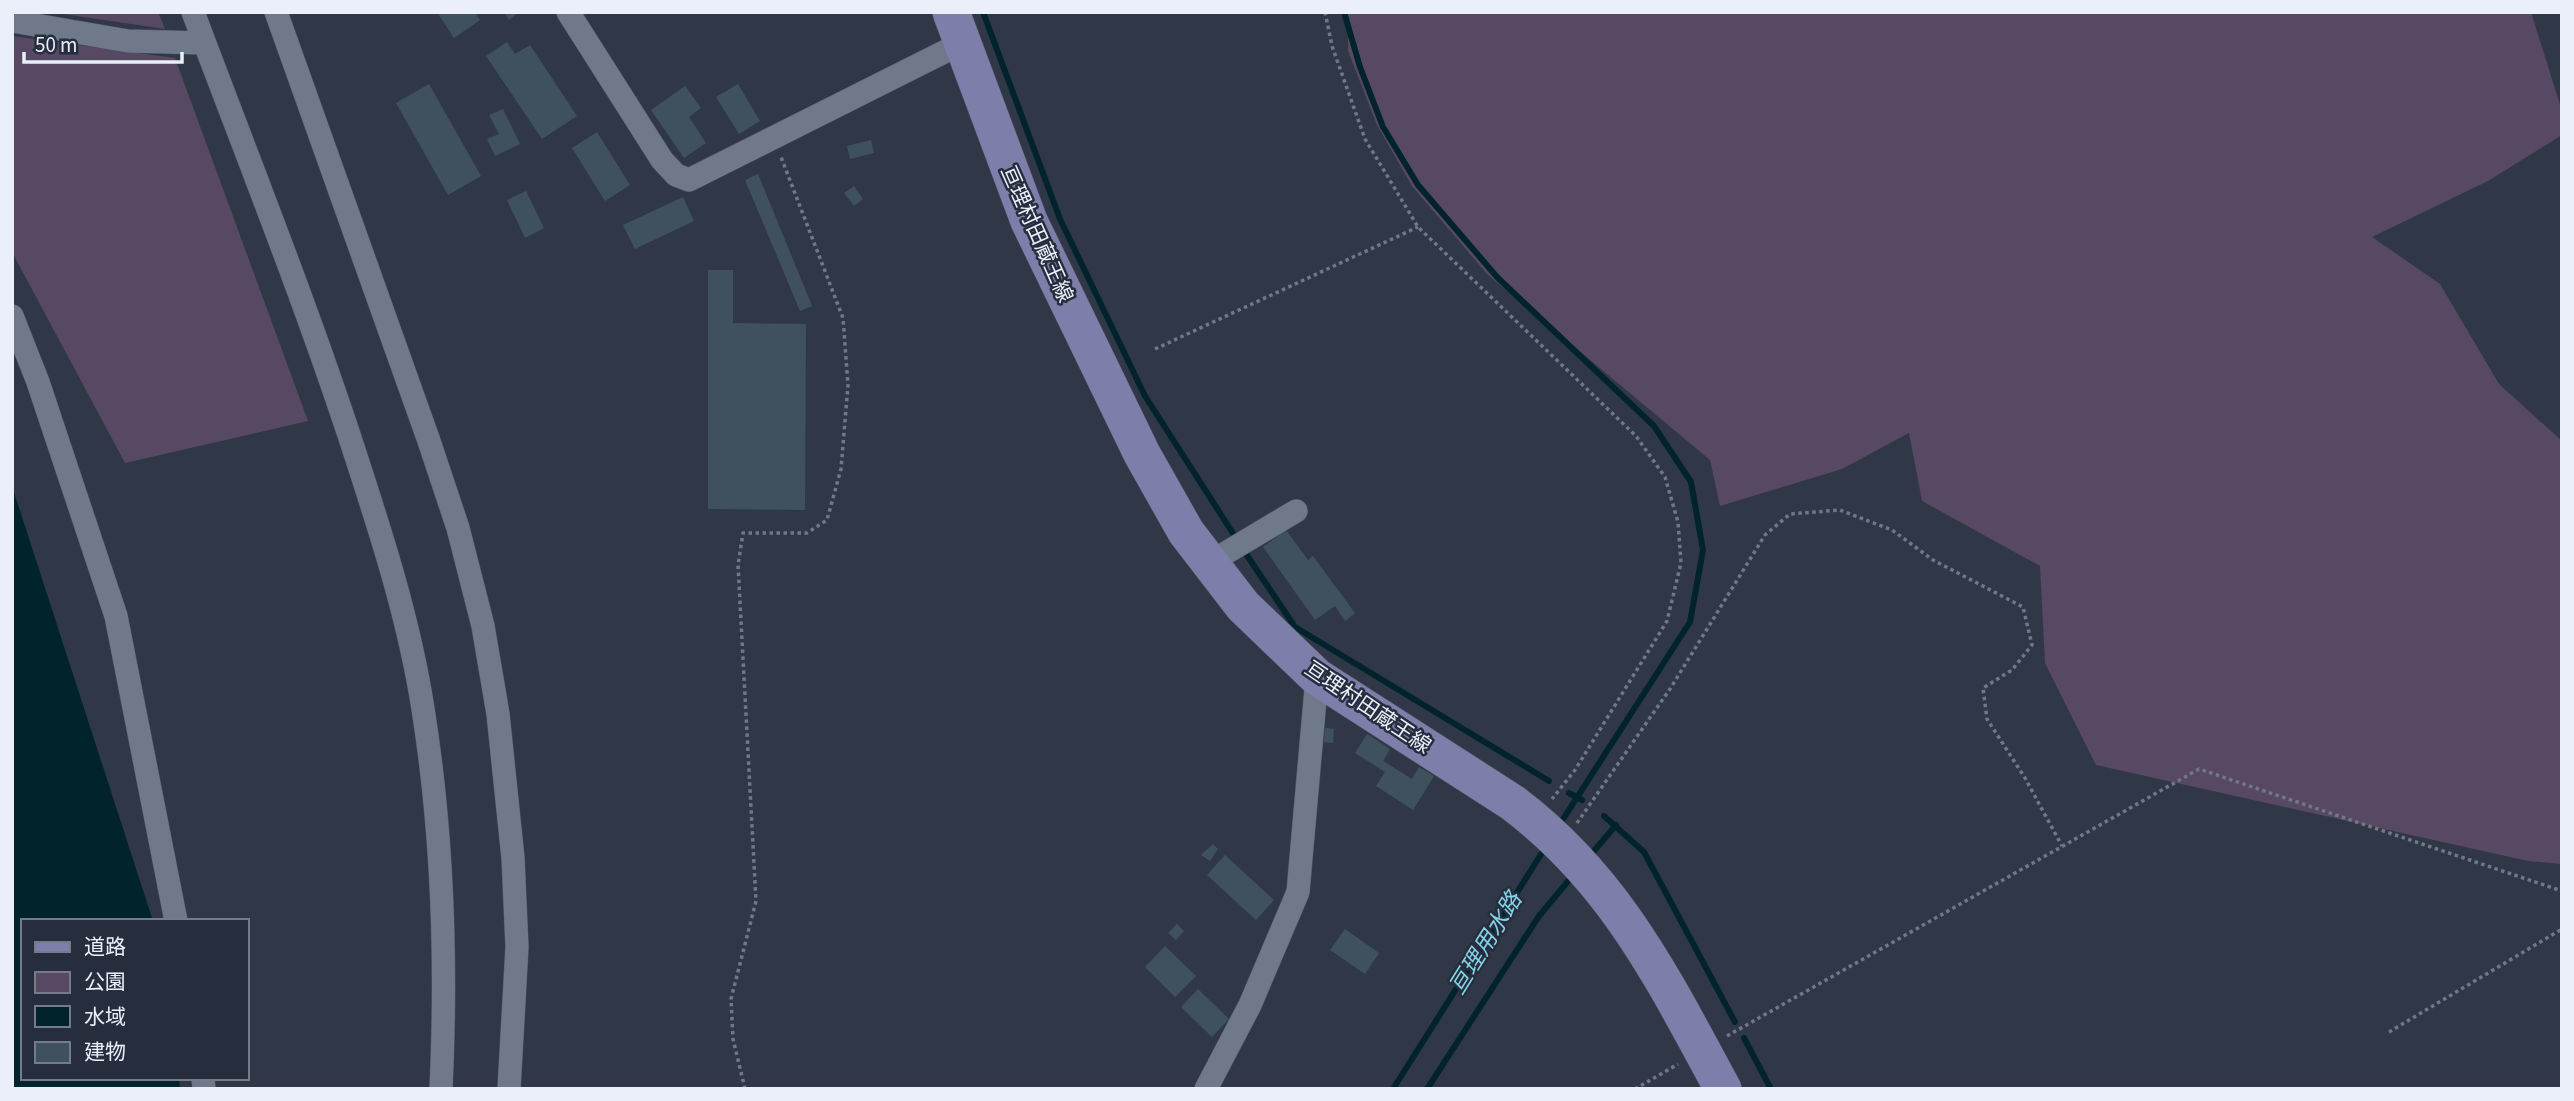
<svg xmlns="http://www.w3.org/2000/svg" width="2574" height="1101" font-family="'Source Sans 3','Noto Sans JP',sans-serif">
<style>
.green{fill:#574863}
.water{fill:#01242c}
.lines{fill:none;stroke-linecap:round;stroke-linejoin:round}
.stream{stroke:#01242c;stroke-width:6}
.building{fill:#40515e}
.street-casing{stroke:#4f5562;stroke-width:24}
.primary-casing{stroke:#4f5562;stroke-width:38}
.path{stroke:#717885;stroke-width:3.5;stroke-dasharray:3.5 3.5;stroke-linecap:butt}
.street{stroke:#6f798a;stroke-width:23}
.primary{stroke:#7d7eaa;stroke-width:37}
.labels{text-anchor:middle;stroke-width:5;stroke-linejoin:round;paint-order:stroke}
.street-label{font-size:21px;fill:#eaeffa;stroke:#262e3d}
.water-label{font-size:23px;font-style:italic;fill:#84d3e7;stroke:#262e3d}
</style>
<rect width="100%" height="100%" fill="#303847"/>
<path class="green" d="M49,12H158L165,29Z
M1348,12H2531L2562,111V135L2488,181L2372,237L2440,284L2499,384L2562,441V864L2528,861L2096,765L2045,663L2040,566L1922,501L1909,433L1842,469L1720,506L1710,460L1487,274L1412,186L1377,125L1348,51Z
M12,36L175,58L308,421L125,463L12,252Z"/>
<path class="water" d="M12,486L153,921H23V1078H179L180,1089H12Z"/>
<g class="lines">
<path class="stream" d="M983,12L1060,219L1145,396L1236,538
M1344,12L1360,67L1383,127L1418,185L1497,277L1654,426L1691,482L1703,550L1690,622L1558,827
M1244,551L1295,627L1549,781
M1569,793L1582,800
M1604,816L1644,852L1735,1022
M1588,858L1616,825
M1744,1038L1771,1089
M1393,1089L1545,848
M1427,1089L1539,916L1574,874"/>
</g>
<path class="building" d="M437,12H475L480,20L454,38Z
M504,12H519L509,20Z
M507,42L515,54L530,45L577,116L542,139L486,56Z
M429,84L481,176L448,195L396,103Z
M738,84L760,121L739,134L716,97Z
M685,86L701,108L689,117L706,143L684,158L651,110Z
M503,109L520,144L495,156L487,139L499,134L489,115Z
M597,132L630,185L605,201L572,148Z
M871,140L874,153L850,159L847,146Z
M758,174L812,306L800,311L745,180Z
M854,186L863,199L854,206L844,193Z
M526,191L544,228L525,238L507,200Z
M683,197L694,221L635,249L623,225Z
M708,270H733V323L806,324L805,510L708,509Z
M1286,530L1308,560L1313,556L1355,613L1345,621L1335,606L1315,620L1263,547Z
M1325,728L1334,729L1333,743L1324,742Z
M1367,734L1390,749L1383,761L1412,779L1419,767L1434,776L1413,810L1376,786L1385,772L1355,753Z
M1213,844L1218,849L1210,861L1201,855Z
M1225,855L1274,900L1256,920L1207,875Z
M1177,924L1184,931L1176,940L1168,933Z
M1345,929L1379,953L1365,974L1330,950Z
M1165,946L1196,976L1175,997L1145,967Z
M1198,989L1229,1019L1212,1037L1181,1007Z"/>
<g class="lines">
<defs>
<path id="street" d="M193,12C247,156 304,298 352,444C380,530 409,618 423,709C443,835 447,961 441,1089
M276,12L429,441L458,528L483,626L498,714L513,858L517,947L509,1089
M568,12L662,160L676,175L689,180L962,43
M12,21L128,41L204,43
M12,316L38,382L116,616L176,921
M1209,563L1296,511
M203,1078L204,1089
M1206,1089L1250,1005L1298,892L1317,677"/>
<path id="primary" d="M951,12L1029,221L1142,454L1186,532L1243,606L1317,677L1513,803C1616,881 1663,979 1723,1089"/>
</defs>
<use href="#street" class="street-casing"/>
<use href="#primary" class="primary-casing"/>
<path class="path" d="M1325,12L1332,46L1365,139L1418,227L1636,436L1665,477L1678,522L1681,563L1667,621L1575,770L1552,799
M1155,349L1418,227
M1577,823L1670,689L1765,535L1790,514L1840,510L1892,530L1933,560L2023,607L2032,645L2012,670L1983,688L1987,719L2025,778L2062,846
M2389,1032L2562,929
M1727,1036L2199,769L2562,891
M745,1089L733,1039L731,999L756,901L738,565L743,533H807L827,520L841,469L848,385L843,318L781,157
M1635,1089L1678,1064"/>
<use href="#street" class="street"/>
<use href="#primary" class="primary"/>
</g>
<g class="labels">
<g class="street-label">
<text transform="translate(1037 234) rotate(66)" y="7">亘理村田蔵王線</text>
<text transform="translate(1368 707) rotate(34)" y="7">亘理村田蔵王線</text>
</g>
<g class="water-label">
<text transform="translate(1485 943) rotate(-58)" y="8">亘理用水路</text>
</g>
</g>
<rect width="2574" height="1101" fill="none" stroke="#eaeffa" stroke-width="28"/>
<rect x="21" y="919" width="228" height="161" fill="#262e3d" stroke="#747b89" stroke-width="2"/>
<rect x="35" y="942" width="35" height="10" fill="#7d7eaa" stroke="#747b89" stroke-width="2"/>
<text x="84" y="954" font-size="21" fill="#eaeffa">道路</text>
<rect x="35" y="972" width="35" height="21" fill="#574863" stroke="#747b89" stroke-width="2"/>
<text x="84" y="989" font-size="21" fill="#eaeffa">公園</text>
<rect x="35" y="1006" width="35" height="21" fill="#01242c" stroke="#747b89" stroke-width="2"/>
<text x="84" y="1024" font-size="21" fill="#eaeffa">水域</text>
<rect x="35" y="1042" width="35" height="21" fill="#40515e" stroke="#747b89" stroke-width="2"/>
<text x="84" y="1059" font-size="21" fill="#eaeffa">建物</text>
<path d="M24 52v10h158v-10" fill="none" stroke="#eaeffa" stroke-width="3.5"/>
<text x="35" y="52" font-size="21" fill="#eaeffa" stroke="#262e3d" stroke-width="5" paint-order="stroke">50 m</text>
</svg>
